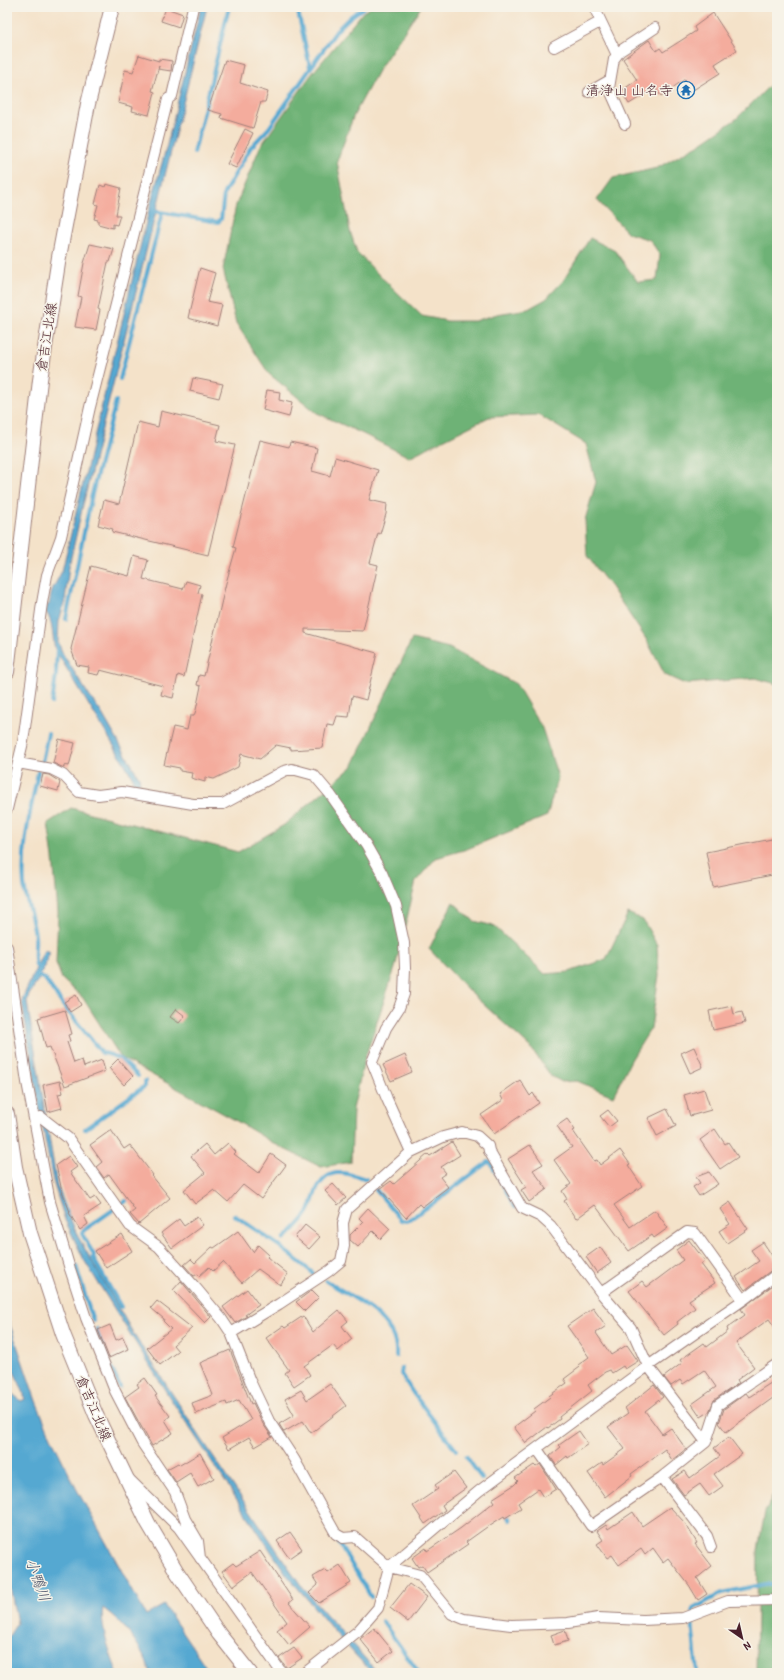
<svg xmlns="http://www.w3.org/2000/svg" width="784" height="1680" font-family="'Patrick Hand','Klee One',sans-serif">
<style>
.forest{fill:#6eb276;stroke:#5c6850}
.water{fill:#55a8d1;stroke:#50647e}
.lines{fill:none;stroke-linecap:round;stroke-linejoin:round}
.stream{stroke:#55a8d1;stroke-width:4}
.building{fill:#f4ac9d}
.minor-casing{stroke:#9f807a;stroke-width:12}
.secondary-casing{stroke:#9f807a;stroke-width:16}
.minor{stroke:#fff;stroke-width:10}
.secondary{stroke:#fff;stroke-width:14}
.labels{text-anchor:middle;stroke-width:3;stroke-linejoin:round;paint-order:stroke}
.poi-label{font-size:14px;fill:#4a1f2b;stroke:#f7f3e8;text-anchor:end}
.street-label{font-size:14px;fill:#4a1f2b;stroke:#f7f3e8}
.water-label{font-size:15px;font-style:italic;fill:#4e566d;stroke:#f7f3e8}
</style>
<rect width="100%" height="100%" fill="#f7f3e8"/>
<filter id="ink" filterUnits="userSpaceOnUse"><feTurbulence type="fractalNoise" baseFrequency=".025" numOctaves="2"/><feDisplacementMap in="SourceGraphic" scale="8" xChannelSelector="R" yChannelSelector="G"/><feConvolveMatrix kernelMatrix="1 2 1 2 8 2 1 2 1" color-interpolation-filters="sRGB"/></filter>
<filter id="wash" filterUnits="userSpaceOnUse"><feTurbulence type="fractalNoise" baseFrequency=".012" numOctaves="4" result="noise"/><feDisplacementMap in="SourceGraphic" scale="16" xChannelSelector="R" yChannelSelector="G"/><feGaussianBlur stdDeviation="0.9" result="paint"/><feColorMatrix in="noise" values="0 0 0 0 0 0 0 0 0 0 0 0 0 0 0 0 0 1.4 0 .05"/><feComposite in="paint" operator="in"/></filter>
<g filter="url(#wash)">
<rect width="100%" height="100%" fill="#f4e2c9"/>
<path class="forest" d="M372,7H421L379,69L354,115L337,161L350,231L357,252L376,272L422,316L447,321H475L497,314L528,309L546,299L563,281L590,238L615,251L638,282L657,280L660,255L650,240L628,233L597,200L613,178L657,168L698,145L736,119L777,78V684L755,678L685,684L665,675L646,639L611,587L587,556L585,520L596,482L586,444L539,415L489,417L409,457L363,434L317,413L269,374L236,323L223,269L236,205L260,147L311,75L363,12Z
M412,639L449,648L516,684L542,728L558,777L547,816L467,849L436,858L416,881L395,968L364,1061L353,1109L351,1162L321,1167L280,1147L235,1120L121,1058L83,998L62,979L56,963L58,912L53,858L48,823L71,808L238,852L284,825L352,767Z
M453,902L474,921L494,926L545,974L569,972L606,959L628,913L643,920L657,945L659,975L651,1028L631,1060L613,1096L577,1081L562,1082L551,1076L531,1048L471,993L429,949Z
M777,1488V1673H756L758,1550L765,1512Z"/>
<path class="water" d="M201,7H207L83,505L69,566L65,601L59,621L58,642L63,654L90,697L101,712L139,777L140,783L138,786L132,785L133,778C107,734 80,692 55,649C52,636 53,621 46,612L47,605H49L52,590L62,571L149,210L167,145Z
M44,950L50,952L39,979L29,995L27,1002L57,1185L77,1235L136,1338L201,1438L289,1568L303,1588L378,1673H372L339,1637L286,1574L168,1395L84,1260L65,1220L53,1181L42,1124L22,1002L23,997Z
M7,1316L36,1401L51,1437L76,1488L146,1615L164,1605L210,1673H151C142,1647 125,1624 103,1608C99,1623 111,1658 118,1673H7V1639L17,1623L7,1571V1389L21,1401L25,1399C23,1387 16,1378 12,1367C7,1350 7,1334 7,1316Z"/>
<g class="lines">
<path class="stream" d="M297,7L310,67
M194,153L229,7
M154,211L218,222L221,219L224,193L251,147L269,128L337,30L350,17L364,7
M120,379L162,213
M66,619L92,494L116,401
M52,703L56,675L57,646
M42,762L48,733
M36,966C33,956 36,946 35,936C33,918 26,902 24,884C21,846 31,809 38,772
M40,977L45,979L63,1005L102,1053C117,1054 128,1066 138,1076
M85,1129L145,1086V1081
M376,1190L401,1220L407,1221L432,1204L488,1162L491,1163L515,1207
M234,1215L278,1245L313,1273
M284,1239C292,1232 301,1223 307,1214C312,1207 313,1198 316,1191C328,1166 344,1172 366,1179
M76,1266L93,1321
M326,1281C353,1298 399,1318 396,1356
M121,1307L93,1258L94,1255L82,1234L84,1230L126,1201
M97,1329L107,1357
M110,1365L120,1387
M402,1368L401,1374L413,1393L456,1450
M466,1456L482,1479
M505,1513L510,1520
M339,1543L371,1597
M693,1611V1609L722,1593L766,1584H777
M382,1621L419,1673
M692,1622L697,1673"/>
</g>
<g id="blocks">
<path class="building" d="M166,8L183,14L179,27L161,21Z
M713,13L737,50L715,64L720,73L693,90L685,79L661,96L655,88L629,104L621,91L637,80L623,59L649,40L656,51L660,48L663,52L696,31L694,27Z
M139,55L159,61V59L172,61L171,71L158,69L159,66L152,91L155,92L149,115L132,111L133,107L118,103L125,70L133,72Z
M225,60L244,65L240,83L268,92L265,102H261L253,128L221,118L222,114L208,110Z
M245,129L253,133L236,168L227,164Z
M106,184L121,188L116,215H120L117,225L113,224V228L98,224V220L94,219L98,205L95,204L100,185L105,187Z
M90,244L114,249L110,262H108L98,309L100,310L96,330L75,327L81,297L78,296L84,263Z
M200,268L215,273L207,302L222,305L217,326L188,318Z
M193,378L223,384L219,398L190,391Z
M267,390L280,392L279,400L292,403L289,417L263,410Z
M161,411L220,425L216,441L235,445L208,555L112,532L113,529L98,525L104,500L119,504L138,422L158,427Z
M260,440L289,447L290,442L317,448L312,471L330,476L335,457L378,470L369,500L387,504L386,514L380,534L378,533L370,563L378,565L363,631L305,629V633L377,653L366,700L352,696L349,717L337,716L334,725L327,724L322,748L291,750V748L276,745L260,759L241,754L238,767L214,779L205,777V782L191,778L192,773L180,771V768L164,765L173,727L187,730L190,716H194L196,710L201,686L197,685L199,675L204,676L226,583L236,548L233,547Z
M134,556L148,560L143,579L183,589L186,581L200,585L198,593L202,594L184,677L178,675L173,698L161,695L163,686L100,670L98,675L88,673L89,667L77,665L71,649L91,566L129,576Z
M59,739L75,743L69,766L64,765V768L53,763Z
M43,774L49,775L60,782L58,791L40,786Z
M777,838V874L713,887L706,852Z
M76,995L81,1005L70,1012L64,1002Z
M732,1006L734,1014L742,1012L745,1023L713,1030L709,1011Z
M176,1009L185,1016L179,1023L170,1017Z
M65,1010L72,1034L68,1035L70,1041L67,1042L74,1063L82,1060L84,1067L102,1060L105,1071L65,1086L50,1047L46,1048L38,1018Z
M694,1047L703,1067L690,1073L681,1053Z
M405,1055L412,1072L391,1081L383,1065Z
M118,1059L133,1076L124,1085L109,1068Z
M520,1080L530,1096L533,1093L539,1103L494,1134L481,1115L503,1100L500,1094Z
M60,1081L63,1093L58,1094L62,1108L48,1112L43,1085Z
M704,1089L711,1110L690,1116L684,1095Z
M667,1109L676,1126L657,1136L648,1118Z
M608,1110L617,1121L609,1127L600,1116Z
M567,1119L575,1130L573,1131L594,1161L597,1160L600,1165L620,1150L630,1164L628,1165L642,1186L614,1205L630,1227L655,1210L668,1228L654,1238L652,1235L629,1251L595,1205L576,1219L564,1201L567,1199L562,1191L571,1184L554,1160L572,1147L557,1126Z
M715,1129L725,1144L728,1142L738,1157L720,1169L700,1140Z
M111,1130L124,1149L130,1145L153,1175L152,1176L170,1198L139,1224L130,1214L135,1210L109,1174L104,1178L96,1167L102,1162L90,1145Z
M452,1142L460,1155L441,1167L446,1173L440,1177L448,1187L422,1207L419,1204L406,1218L380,1189L391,1181L394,1184L428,1154L430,1156Z
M228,1143L236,1152L234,1154L259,1173L271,1154L286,1165L261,1199L243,1185L228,1202L214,1190L195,1204L184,1190L205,1173L191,1156L205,1144L214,1155Z
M530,1145L543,1164L533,1170L547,1189L529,1202L521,1190L526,1187L508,1159Z
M69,1156L77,1167L70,1172L90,1200L95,1197L101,1205L84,1216L88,1224L80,1230L69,1213L70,1212L62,1191L56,1165Z
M709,1172L718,1184L699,1196L693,1187L700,1183L696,1177Z
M333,1184L346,1198L338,1205L325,1191Z
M730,1202L748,1229L727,1243L719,1231L730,1224L720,1209Z
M368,1208L390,1229L381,1239L373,1231L358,1247L350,1240V1235L363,1222L359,1218Z
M197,1217L203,1225L172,1248L161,1233L179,1219L184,1226Z
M305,1225L320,1237L309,1249L295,1237Z
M238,1231L253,1252L258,1245L269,1255L267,1257L288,1274L280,1285L258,1269L242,1283L223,1262L213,1271L209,1267L199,1276L198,1274L194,1276L184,1265L191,1259L195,1263L212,1247L214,1248Z
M122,1234L132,1251L106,1268L95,1251Z
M689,1240L705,1261L701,1264L715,1283L689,1300L695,1308L677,1322L678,1324L664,1335L629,1291L642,1281L647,1287L683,1260L676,1250Z
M763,1242L777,1263V1268L773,1269L745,1290L736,1277L759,1261L751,1250Z
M600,1247L611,1263L597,1273L586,1257Z
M181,1281L211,1317L205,1323L173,1290Z
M777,1282V1330L769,1319L736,1343L754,1367L737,1380L739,1383L714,1400L709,1412L701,1417L692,1404L716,1387L704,1370L683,1384L680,1380L671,1386L664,1377L682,1363L680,1360L704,1343L707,1347L728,1331L727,1328L745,1315L741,1309Z
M247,1289L259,1305L245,1315L247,1316L235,1323L223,1307Z
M312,1290L319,1297L305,1311L296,1302Z
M157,1301L192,1328L173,1345L178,1351L160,1365L147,1348L171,1329L163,1321L164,1319L151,1308Z
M593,1308L606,1326L596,1333L611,1355L627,1345L638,1361L625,1369L623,1366L612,1373L610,1370L605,1372L588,1385L592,1391L559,1417L560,1419L548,1428L547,1427L526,1443L514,1427L535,1411L534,1409L550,1397L549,1396L567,1383L564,1379L580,1367L578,1365L589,1357L567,1326Z
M339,1310L348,1321L342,1326L352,1339L338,1351L333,1345L304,1366L310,1375L294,1386L285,1373L289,1370L266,1338L283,1326L285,1328L303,1316L313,1332Z
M110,1325L116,1340L123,1337L128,1349L109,1358L98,1330Z
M230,1350L251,1404L253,1403L263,1424L272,1437L255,1447L249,1437L229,1449L222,1438L251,1420L239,1400L227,1405L226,1402L196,1414L192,1403L213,1395L200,1363Z
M145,1378L157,1395L155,1396L170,1416L165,1420L173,1433L152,1446L125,1397L139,1387L137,1384Z
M777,1379V1395L726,1432L719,1423L724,1409L746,1393L749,1397Z
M330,1384L346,1406L311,1433L303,1421L284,1432L279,1424L294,1415L285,1399L301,1390L307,1400Z
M654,1385L663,1397L645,1411L662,1434L671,1428L686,1449L672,1460L665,1449L631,1474L632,1476L605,1497L588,1473L602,1463L603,1465L625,1449L608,1427L628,1413L625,1408Z
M579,1431L588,1444L568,1458L567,1456L556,1465L550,1456L561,1447L559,1445Z
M729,1437L742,1454L714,1474L723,1486L709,1496L700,1484L684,1495L672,1479L685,1471L690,1478L720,1456L714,1448Z
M200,1453L214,1478L198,1487L190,1473L176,1482L167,1469L178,1463L180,1465Z
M540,1464L556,1489L543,1497L538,1489L518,1503L521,1508L505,1518L504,1516L487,1527L466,1542L468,1544L427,1572L422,1565L418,1567L412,1558L426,1548L427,1551L461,1528L494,1502L492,1499L514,1485L518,1481L515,1478L534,1465L536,1467Z
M454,1472L466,1488L442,1505L445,1510L425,1524L413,1506L438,1489L435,1485Z
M670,1507L685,1523L697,1543L695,1544L712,1566L697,1578L707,1594L698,1600L689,1585L668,1558L663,1562L653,1548L645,1555L641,1549L619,1565L612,1555L607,1558L597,1544L603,1540L597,1531L606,1525L608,1529L633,1512L642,1526Z
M290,1532L302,1549L289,1558L277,1541Z
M260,1551L293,1600L289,1603L310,1627L289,1645L277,1630L287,1622L252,1572L233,1586L222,1571L233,1563L236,1566Z
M340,1565L351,1583L319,1603L309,1593L318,1585L313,1577L325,1570L328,1573Z
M409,1584L427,1597L408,1622L390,1608Z
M374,1628L393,1651L379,1662L360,1639Z
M565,1630L568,1641L554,1645L551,1635Z
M294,1648L302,1658L287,1668L279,1658Z"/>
</g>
</g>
<g filter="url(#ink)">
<use href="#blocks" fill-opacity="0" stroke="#9f807a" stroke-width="1"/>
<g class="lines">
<defs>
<path id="minor" d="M594,7L617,55
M554,47L600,22
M589,92L610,80
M625,124L609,88L614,59L620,51L655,28
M18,763L51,769L63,775L79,792L98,795L122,792L193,804H223L284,771L292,769L314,775L330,794L366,845L382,873L396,906L404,943L405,968L404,994L399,1008L386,1028L372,1062L387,1099L411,1152
M7,809L23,742L42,603L47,575L61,537L90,407L168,99L172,96L193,7
M7,947L27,1082L50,1202L70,1269L86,1318L115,1391L142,1443L175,1492L185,1519L198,1541L200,1558
M34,1118L41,1117L68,1138L130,1226L159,1247L196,1288L221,1318L231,1333L250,1381L269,1421L294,1459L336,1534L343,1538L355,1537L389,1567L420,1575L452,1614L464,1619L511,1625L568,1623L598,1618L643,1620L683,1618L728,1601L777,1600
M601,1293L687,1232L695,1233L743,1300
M231,1333L279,1304L329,1271L341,1261L344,1246L343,1223L347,1209L411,1152L443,1137L462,1132L477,1136L488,1146L489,1151L522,1208L541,1217L551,1226L601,1293L631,1328L648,1366L706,1442
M537,1449L591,1526L662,1477L706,1442L718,1405L777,1364
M662,1477L707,1536L711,1547
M129,1479L179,1528L282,1673
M305,1673L358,1631L378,1608L389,1567L479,1491L648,1366L743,1300L777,1274"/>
<path id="secondary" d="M7,672L40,380L59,257L88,104L112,7
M7,1114L15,1167L30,1233L63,1334L96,1415L148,1523L177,1572L219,1634L250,1673"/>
</defs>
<use href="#minor" class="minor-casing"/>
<use href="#secondary" class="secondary-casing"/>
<use href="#minor" class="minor"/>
<use href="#secondary" class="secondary"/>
</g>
</g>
<defs>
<symbol id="temple-ring" viewBox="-11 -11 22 22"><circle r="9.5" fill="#f7f3e8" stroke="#1f6fb2" stroke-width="1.5"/><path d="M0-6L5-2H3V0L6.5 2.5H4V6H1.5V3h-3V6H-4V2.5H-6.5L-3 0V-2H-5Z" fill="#1f6fb2"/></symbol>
</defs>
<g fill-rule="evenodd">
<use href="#temple-ring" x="676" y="80" width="20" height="20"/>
</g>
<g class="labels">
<g class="poi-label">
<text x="673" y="95">清浄山 山名寺</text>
</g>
<g class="street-label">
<text transform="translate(46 337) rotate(-81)" y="5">倉吉江北線</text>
<text transform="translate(94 1408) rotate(67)" y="5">倉吉江北線</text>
</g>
<g class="water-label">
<text transform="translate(38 1580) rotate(70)" y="5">小鴨川</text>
</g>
</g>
<rect width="784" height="1680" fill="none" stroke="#f7f3e8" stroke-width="24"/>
<g transform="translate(742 1638) rotate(146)" stroke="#f7f3e8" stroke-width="3" paint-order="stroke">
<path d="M0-3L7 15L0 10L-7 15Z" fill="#4a1f2b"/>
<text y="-6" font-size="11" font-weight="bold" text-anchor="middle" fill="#4a1f2b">N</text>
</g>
</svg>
